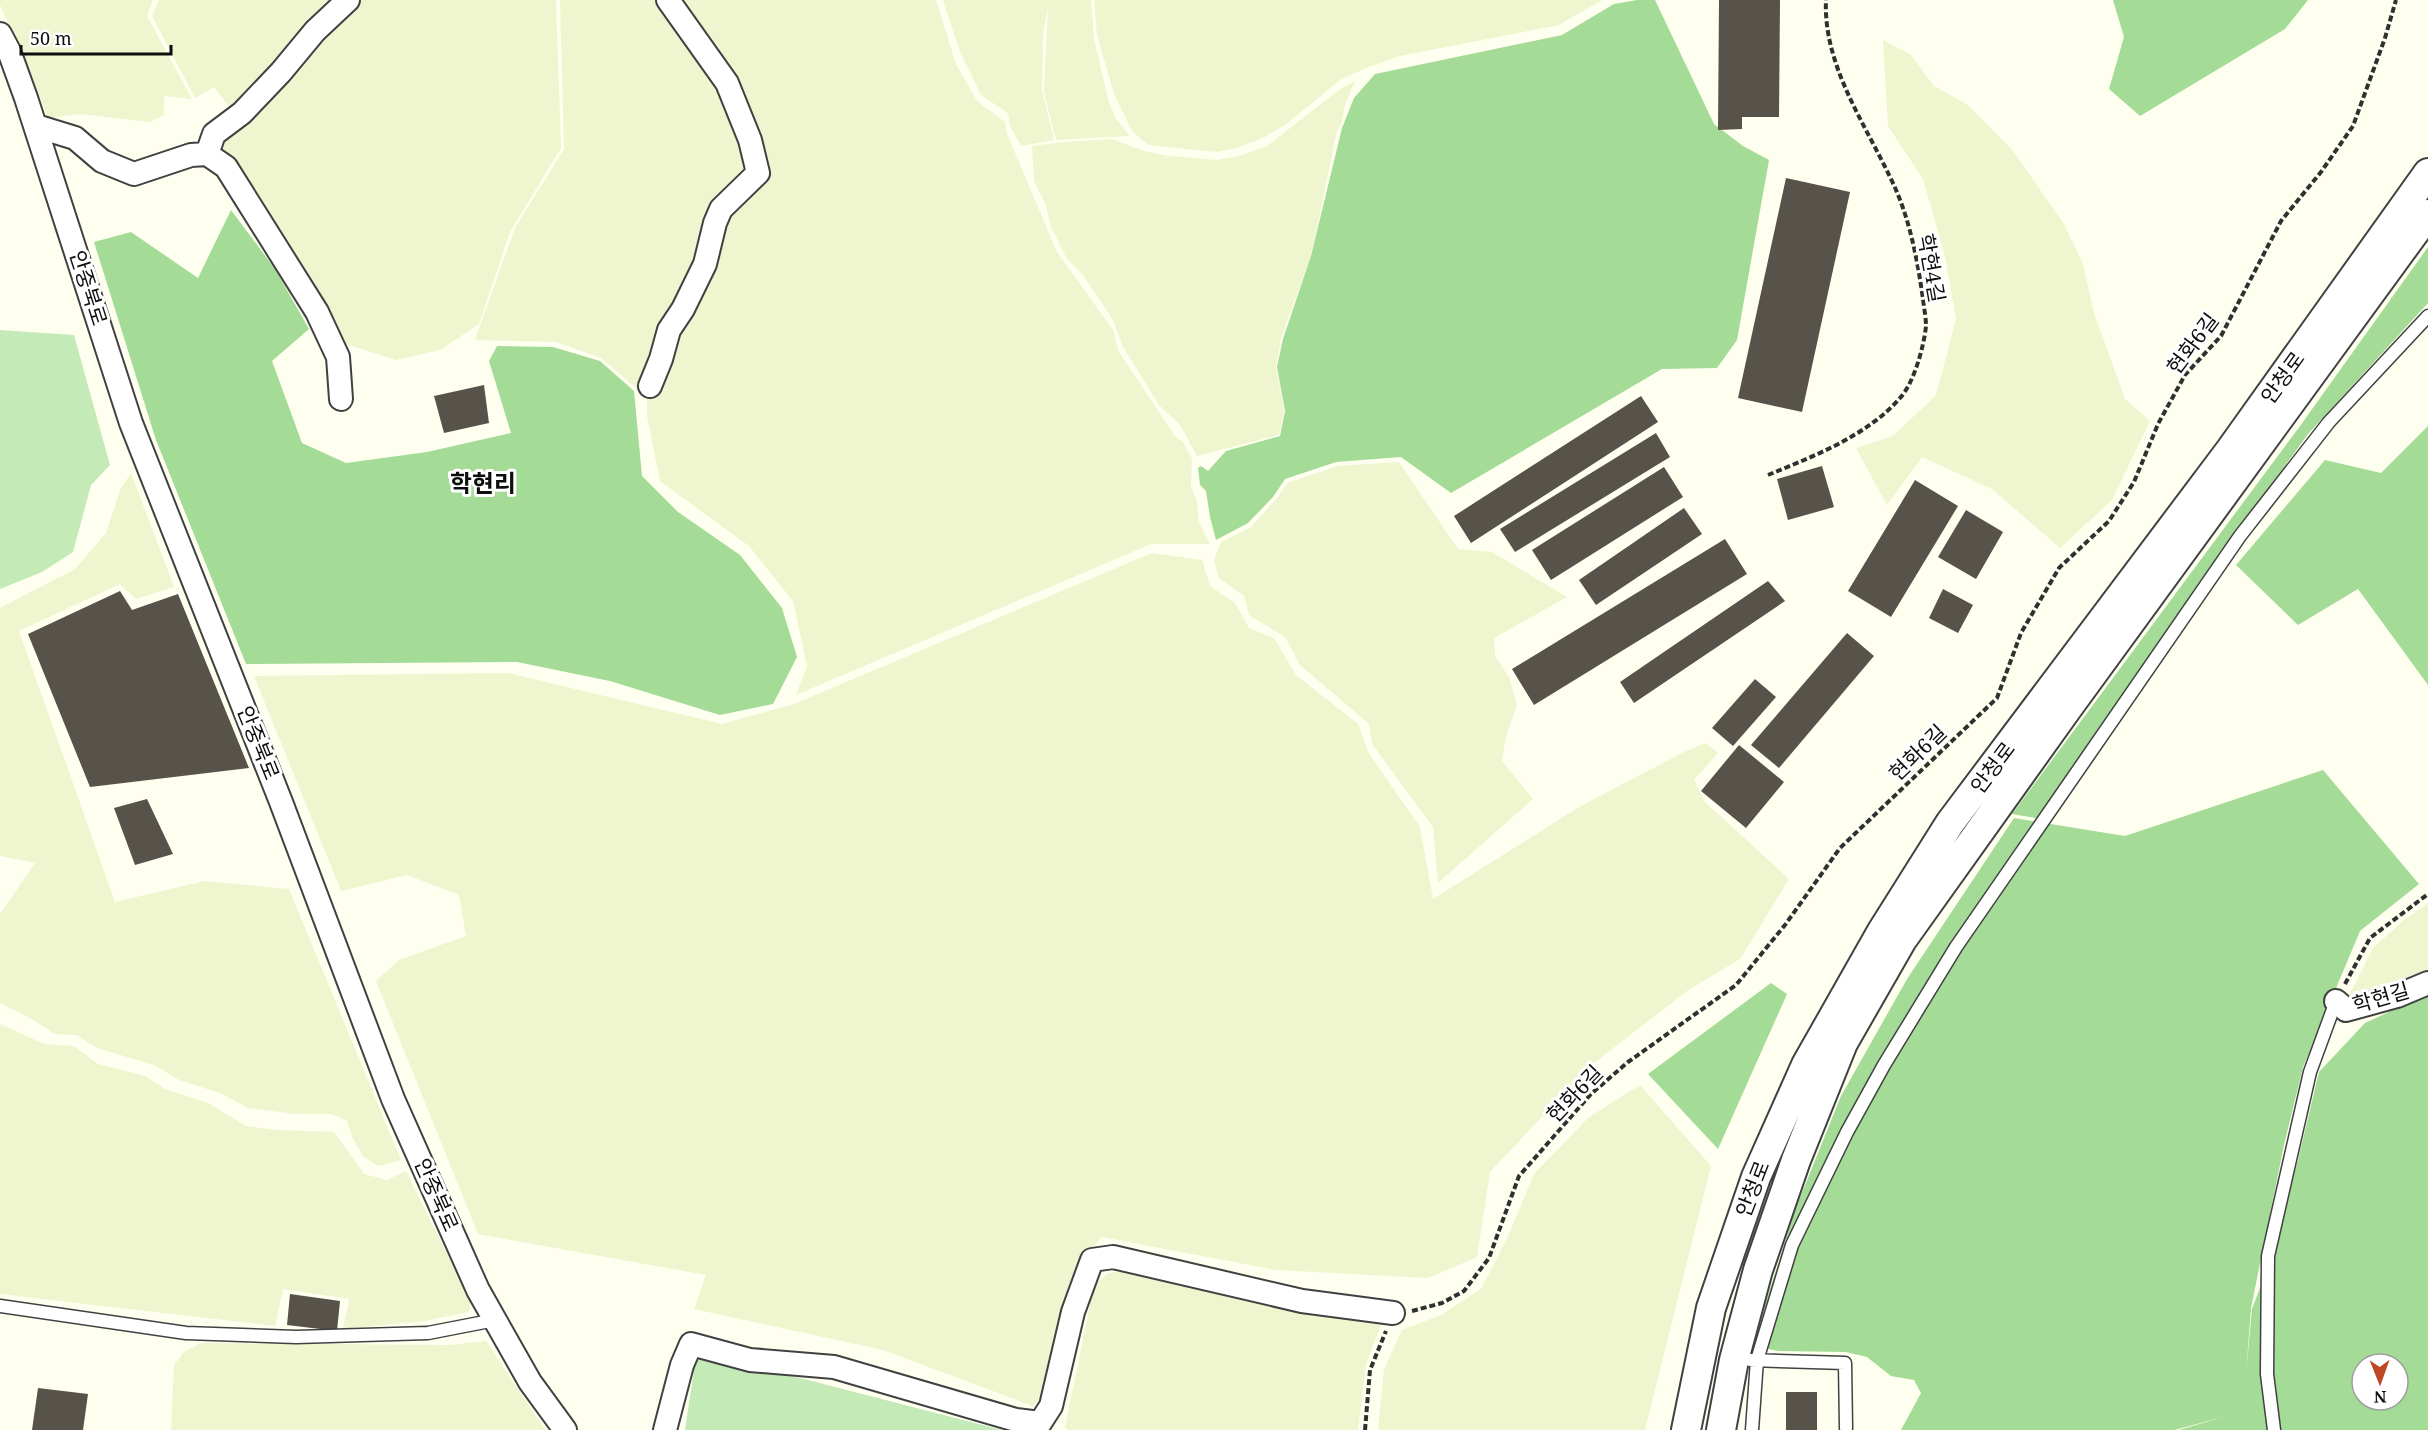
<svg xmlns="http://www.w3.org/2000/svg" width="2428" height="1430" font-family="'Noto Serif','Noto Sans KR',serif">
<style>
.farmland{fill:#eef5cf}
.green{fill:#c4eab8}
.forest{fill:#a3db97;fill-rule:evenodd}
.building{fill:#57524a}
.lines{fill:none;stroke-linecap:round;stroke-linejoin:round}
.service-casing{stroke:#414141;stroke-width:15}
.minor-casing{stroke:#414141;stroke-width:26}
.tertiary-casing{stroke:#414141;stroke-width:32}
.path{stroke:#303030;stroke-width:4;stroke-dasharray:6 3;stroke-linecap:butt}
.service{stroke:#fff;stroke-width:12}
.minor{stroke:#fff;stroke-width:22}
.tertiary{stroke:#fff;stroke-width:28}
.labels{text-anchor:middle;stroke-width:6;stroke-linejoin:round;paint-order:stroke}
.street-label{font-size:21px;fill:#0e0e0e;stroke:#fff}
.quarter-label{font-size:24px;font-weight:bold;fill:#0e0e0e;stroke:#fff}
</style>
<rect width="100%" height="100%" fill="#feffef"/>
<path class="farmland" d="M0,0H153L147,16L192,99L164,96V115L150,122L80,114L48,118L31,73L0,5Z
M159,0H337L231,109L214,87L195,98L152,16Z
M359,0H556L561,148L510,232L479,324L440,350L396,360L346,344L289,246L235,163L219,150L221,140L248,123L346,10Z
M560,0H657L722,86L742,139L747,173L645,385L636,388L601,358L556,342L475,340L515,228L564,149Z
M677,0H936L956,64L977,101L1005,122L1007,134L1057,252L1113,330L1119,352L1175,436L1183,442L1192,459L1191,486L1197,501L1199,522L1210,544H1151L796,695L807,666L793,601L749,546L660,481L647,416V397L658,389L718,226L767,170Z
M943,0H1091L1094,39L1109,103L1116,119L1130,136L1056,140L1044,92L1048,8L1043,33L1042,90L1054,140L1021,146L1010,126L1008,113L981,95L961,54Z
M1094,0H1602L1559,25L1400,56L1366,68L1340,80L1285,125L1260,139L1237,148L1216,152L1148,145L1132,131L1114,94L1097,35Z
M1883,40L1910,54L1934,86L1968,105L2013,151L2064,224L2083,264L2094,313L2125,399L2150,421L2112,500L2060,548L1992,489L1922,457L1887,505L1856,448L1893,436L1936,395L1956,319L1945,256L1923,179L1888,126Z
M1355,81L1345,105L1342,122L1337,131L1311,256L1281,338L1276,367L1284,411L1279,435L1197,456L1180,425L1159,405L1123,347L1113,320L1083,275L1067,259L1050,225L1046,205L1034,181L1032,146L1064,142L1112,139L1144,151L1169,156L1216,160L1239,156L1267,146L1339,90Z
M1399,462L1458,549L1492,552L1567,597L1494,638L1495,656L1509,677L1517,705L1506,736L1502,761L1533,799L1438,883L1433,827L1372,744L1369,724L1300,665L1285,637L1249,615L1244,596L1219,578L1214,560L1221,542L1251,527L1278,497L1287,483L1338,466Z
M131,473L174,587L136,599L120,584L19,631L115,902L205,881L289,889L401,1160L378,1166L364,1157L353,1139L347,1121L332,1114H296L248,1108L220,1093L179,1080L154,1065L97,1048L77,1035L55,1034L30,1018L0,1003V914L35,863L0,856V608L75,569L106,533L120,490Z
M1152,553L1202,560L1210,586L1235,603L1249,628L1274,638L1296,675L1358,724L1368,752L1420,827L1433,899L1579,807L1684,752L1706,743L1718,753L1694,780L1705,802L1789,879L1740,959L1687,991L1589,1067L1490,1172L1477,1257L1428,1278L1276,1270L1102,1237L1080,1264L1051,1385L1033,1406L883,1350L694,1309L706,1275L478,1234L376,981L399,960L466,936L459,895L407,875L341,891L254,676L508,673L722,724L794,704Z
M2428,903V969L2378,989L2349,996L2373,948L2403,921Z
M0,1024L44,1044L74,1046L98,1064L145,1076L165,1089L208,1103L246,1126L275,1130L334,1132L364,1174L387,1180L406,1171L470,1301L469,1312L424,1321L343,1329L349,1299L283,1289L275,1326L0,1294Z
M1640,1085L1711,1166L1645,1430H1378L1384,1369L1402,1330L1441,1315L1481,1289L1509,1234L1534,1174L1589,1117Z
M1141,1270L1384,1317L1366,1364L1358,1430H1068L1065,1427L1094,1286L1108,1273Z
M486,1341L545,1430H171L174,1365L184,1352L201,1343L449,1345Z"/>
<path class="green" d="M0,330L74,335L110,465L91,485L73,552L42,572L0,589Z
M696,1356L804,1379L1002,1430H685Z"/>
<path class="forest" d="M1637,0H1655L1714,124L1743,146L1769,160L1737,340L1717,368L1662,369L1451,493L1401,457L1336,462L1285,479L1273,497L1248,523L1216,540L1210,517L1206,491L1200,485L1198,468L1201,466L1208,471L1226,451L1280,436L1285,411L1277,367L1283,339L1311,256L1342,128L1354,98L1375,74L1562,35L1614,4Z
M2113,0H2308L2285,29L2140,116L2109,89L2124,37Z
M231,210L275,269L309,329L272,361L302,443L346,463L427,452L511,433L489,361L497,346L553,347L600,361L634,391L642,476L678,512L740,555L782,608L797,657L773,704L720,715L610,681L517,662L246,664L156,440L94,242L131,232L198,278Z
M2428,247V303L2308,434L2234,536L2041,819L2012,814L2300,426Z
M2428,426V685L2358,589L2298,625L2236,565L2325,460L2381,473Z
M2323,770L2419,884L2360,931L2303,1067L2284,1145L2251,1308L2246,1374L2252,1309L2272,1256L2298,1160L2319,1072L2365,1023L2428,994V1430H2179L2226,1416L2175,1430H1901L1921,1393L1914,1380L1891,1376L1867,1357L1846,1352L1778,1351L1754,1346L1763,1311L1795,1210L1841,1096L1907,979L2014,818L2125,836ZM2362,1364H2398V1400H2362Z
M1771,983L1787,994L1718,1149L1648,1074Z"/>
<path class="building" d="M1719,0H1780L1779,117H1742V129L1718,130Z
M1786,178L1850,192L1802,412L1738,398Z
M484,385L489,423L444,433L434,396Z
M1641,396L1658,422L1471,543L1454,516Z
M1656,433L1670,457L1515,552L1500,529Z
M1822,466L1834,507L1788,520L1777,479Z
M1664,467L1683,497L1551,580L1532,550Z
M1915,480L1958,506L1891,617L1848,591Z
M1684,508L1702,534L1596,605L1579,580Z
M1966,510L2003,532L1976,579L1938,557Z
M1725,539L1747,574L1534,705L1512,669Z
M1768,581L1785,601L1634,703L1620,682Z
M1943,589L1973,605L1958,633L1929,618Z
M120,591L132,610L178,594L249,768L90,787L28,634Z
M1847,633L1874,656L1779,768L1751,745Z
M1755,679L1776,697L1733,746L1712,728Z
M1739,745L1784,782L1746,828L1701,791Z
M147,799L173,854L135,865L114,808Z
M290,1294L340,1301L337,1331L287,1325Z
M38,1388L88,1394L83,1430H32Z
M1786,1392H1817V1430H1786Z"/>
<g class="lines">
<defs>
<path id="service" d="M0,1306L186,1333L296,1337L428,1333L495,1320
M1750,1360L1845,1363L1846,1428
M1752,1430L1757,1360L1792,1245L1847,1132L1884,1065L1956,947L2240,536L2329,422L2428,316
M2274,1430L2267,1374L2268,1256L2310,1072L2336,1001"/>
<path id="minor" d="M0,34L9,51L26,98L131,423L281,802L393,1099L478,1290L530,1382L565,1430
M36,126L75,138L102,161L134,174L191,155L207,154L226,167L317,312L338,357L341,399
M207,154L214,134L242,113L281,72L315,31L348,0
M650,386L661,359L669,330L683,309L705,264L715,223L721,209L758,173L750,140L727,83L668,0
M2336,1001L2346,1010L2397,996L2428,983
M665,1430L682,1365L691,1344L750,1360L834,1367L1016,1420L1040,1423L1051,1406L1073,1312L1092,1260L1113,1257L1302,1301L1393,1313"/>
<path id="tertiary" d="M1686,1430L1711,1308L1756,1177L1806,1065L1882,931L1950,823L2231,449L2428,173
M1721,1430L1734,1360L1758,1270L1796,1160L1843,1043L1902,940L2067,709L2428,214"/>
</defs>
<use href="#service" class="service-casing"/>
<use href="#minor" class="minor-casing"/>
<use href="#tertiary" class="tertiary-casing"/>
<path class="path" d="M1768,475C1814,456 1867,436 1900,398C1914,383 1924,346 1926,326C1926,318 1924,308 1923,299C1917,257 1909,215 1890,177C1864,122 1823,64 1826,0
M2345,984L2370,938L2428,894
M1412,1311L1442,1303L1464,1291L1489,1258L1519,1176L1591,1094L1628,1062L1736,985L1785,925L1840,848L1997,698L2021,633L2059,568L2109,521L2134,482L2158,424L2185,375L2221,336L2281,221L2321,172L2353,126L2385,38L2396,0
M1365,1430L1370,1370L1386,1331"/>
<use href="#service" class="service"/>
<use href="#minor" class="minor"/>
<use href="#tertiary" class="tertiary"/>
</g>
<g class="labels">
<g class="street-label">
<text transform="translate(1931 268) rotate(80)" y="7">학현4길</text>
<text transform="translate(88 288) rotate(72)" y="7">안중북로</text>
<text transform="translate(2193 344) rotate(-53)" y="7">현화6길</text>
<text transform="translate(2283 378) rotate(-54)" y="7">안청로</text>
<text transform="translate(258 743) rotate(68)" y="7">안중북로</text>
<text transform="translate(1918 753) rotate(-44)" y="7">현화6길</text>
<text transform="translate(1993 768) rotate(-53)" y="7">안청로</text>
<text transform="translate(2381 998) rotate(-16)" y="7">학현길</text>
<text transform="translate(1575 1094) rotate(-46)" y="7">현화6길</text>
<text transform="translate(1753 1189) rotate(-69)" y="7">안청로</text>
<text transform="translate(436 1195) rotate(66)" y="7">안중북로</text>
</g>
<g class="quarter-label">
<text x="483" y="492">학현리</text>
</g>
</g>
<g transform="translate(2380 1382) rotate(179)"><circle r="28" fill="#ffffff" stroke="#9f9f9f" stroke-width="1.5"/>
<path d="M0-4.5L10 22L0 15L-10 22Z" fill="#c04724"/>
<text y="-9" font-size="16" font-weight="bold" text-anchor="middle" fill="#0e0e0e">N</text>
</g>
<path d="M21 45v9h150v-9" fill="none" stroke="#0e0e0e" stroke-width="3"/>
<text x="30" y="45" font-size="18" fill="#0e0e0e" stroke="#ffffff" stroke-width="4.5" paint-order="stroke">50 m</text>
</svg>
